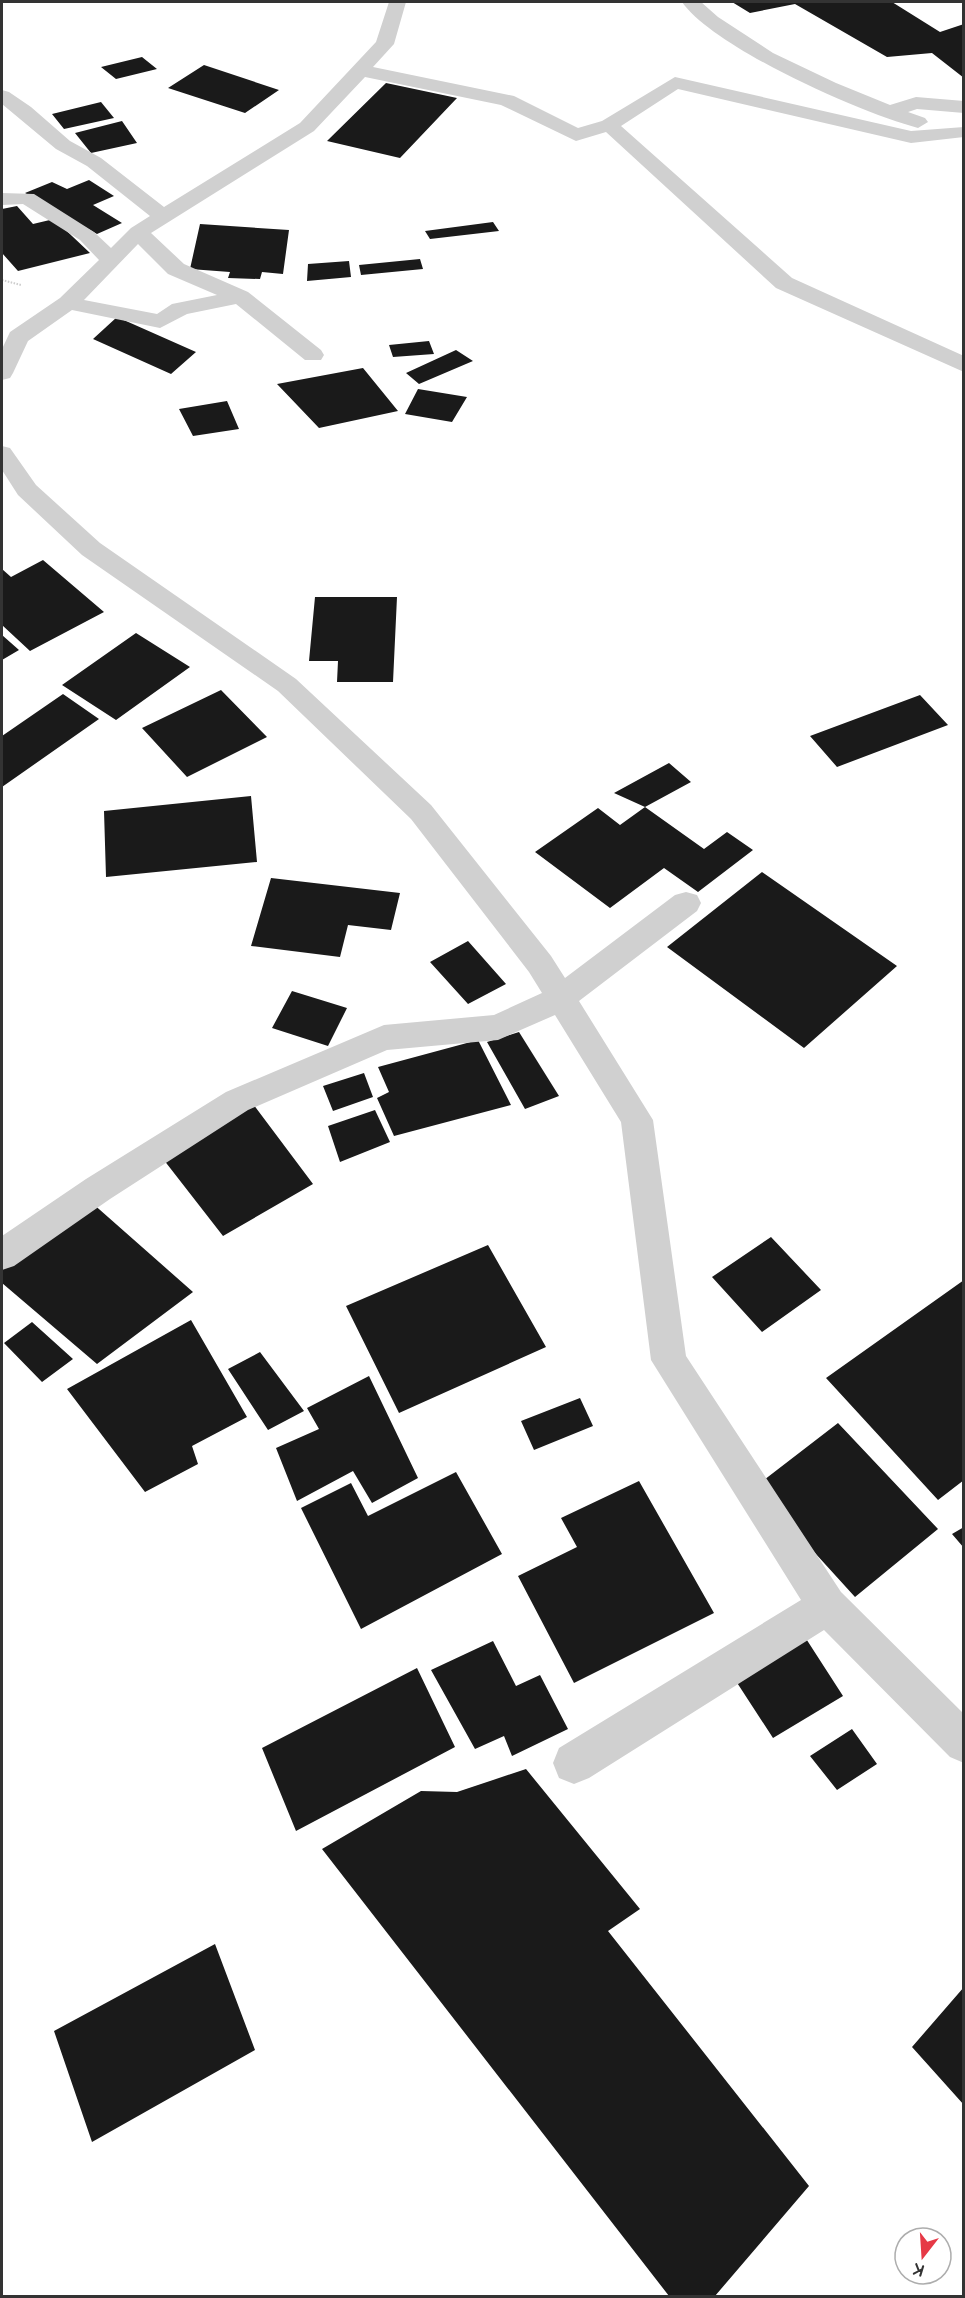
<svg xmlns="http://www.w3.org/2000/svg" width="965" height="2298" font-family="'Varela Round',sans-serif">
<style>
.building{fill:#1a1a1a}
.lines{fill:none;stroke-linecap:round;stroke-linejoin:round}
.path{stroke:#cdcdcd;stroke-width:2;stroke-dasharray:1.5 1.5;stroke-linecap:butt}
.minor{fill:#d0d0d0;fill-rule:evenodd}
</style>
<rect width="100%" height="100%" fill="#fff"/>
<path class="building" d="M732,2H892L940,32L964,24V78L932,53L887,57L795,4L750,13Z
M142,57L157,69L116,79L101,67Z
M204,65L279,90L245,113L168,88Z
M386,83L457,98L400,158L327,141Z
M101,102L114,118L64,129L52,114Z
M122,121L137,143L91,153L75,133Z
M89,180L114,196L93,205L122,223L97,234L25,193L52,182L67,189Z
M17,206L33,224L54,219L90,253L18,271L2,253V209Z
M493,222L499,231L430,239L425,231Z
M200,224L289,230L283,274L262,272L260,279L228,278L230,272L190,269Z
M420,259L423,269L361,275L359,265Z
M349,261L351,277L307,281L308,264Z
M117,317L196,352L171,374L93,339Z
M429,341L434,354L393,357L389,345Z
M456,350L473,361L419,384L406,373Z
M363,368L398,411L319,428L277,384Z
M418,389L467,397L452,422L405,414Z
M227,401L239,429L193,436L179,409Z
M43,560L104,612L30,651L2,625V569L11,577Z
M315,597H397L393,682H337L338,661H309Z
M136,633L190,667L116,720L62,685Z
M2,635L19,650L2,660Z
M221,690L267,737L187,777L142,728Z
M63,694L99,719L2,787V736Z
M920,695L948,725L837,767L810,736Z
M669,763L691,782L645,807L614,793Z
M251,796L257,862L106,877L104,811Z
M645,807L704,849L727,832L753,850L698,892L664,868L610,908L535,852L598,808L620,825Z
M762,872L897,966L804,1048L667,947Z
M271,878L400,893L391,930L348,925L340,957L251,946Z
M468,941L506,984L468,1004L430,962Z
M292,991L347,1008L328,1046L272,1028Z
M519,1032L559,1096L525,1109L487,1042Z
M478,1040L511,1105L394,1136L377,1098L389,1092L378,1067Z
M364,1073L373,1097L333,1111L323,1086Z
M253,1104L313,1184L223,1236L160,1155Z
M375,1110L390,1142L340,1162L328,1126Z
M91,1202L193,1292L97,1364L2,1283V1269Z
M771,1237L821,1290L762,1332L712,1277Z
M488,1245L546,1347L399,1413L346,1306Z
M964,1280V1480L938,1500L826,1378Z
M191,1320L247,1417L192,1446L198,1464L145,1492L67,1389Z
M32,1322L73,1359L42,1382L4,1343Z
M260,1352L304,1411L268,1430L228,1369Z
M369,1376L418,1478L372,1503L353,1471L297,1501L276,1448L319,1429L307,1408Z
M580,1398L593,1426L534,1450L521,1421Z
M838,1423L938,1529L855,1597L755,1487Z
M456,1472L502,1554L361,1629L301,1508L351,1483L368,1516Z
M639,1481L714,1613L574,1683L518,1576L577,1547L561,1518Z
M964,1527V1548L952,1534Z
M803,1634L843,1696L773,1738L732,1675Z
M493,1641L516,1686L540,1675L568,1729L512,1756L504,1736L475,1749L431,1670Z
M417,1668L455,1747L296,1831L262,1748Z
M852,1729L877,1764L837,1790L810,1756Z
M526,1769L640,1909L608,1931L809,2186L715,2296H669L322,1849L421,1791L457,1792Z
M215,1944L255,2050L92,2142L54,2031Z
M964,1987V2105L912,2047Z"/>
<g class="lines">
<path class="path" d="M2,280L21,285"/>
<path class="minor" d="M389,2H406L394,44L373,67L514,96L578,128L602,121L675,77L911,131L964,127V137L911,143L678,89L621,126L792,278L964,356V372L776,288L606,132L576,141L501,105L365,77L314,131L151,233L184,264L248,292L321,350L324,355L321,360H305L236,304L187,314L160,328L72,310L28,341L13,373L10,378L2,380V349L10,332L60,298L99,260L80,240L23,204L2,205V193L34,194L94,232L111,248L131,228L150,216L87,166L56,149L2,104V90L9,92L31,107L70,141L101,158L164,207L300,123L376,42ZM138,244L168,274L217,295L172,304L157,314L84,300Z
M682,2H701L718,17L773,53L836,83L890,105L916,97L964,101V113L917,109L908,112L925,118L928,122L918,128C863,114 714,48 682,2Z
M2,446L10,448L36,485L100,543L296,679L431,805L551,956L565,978L675,895L686,892L697,895L701,903L697,911L579,1001L653,1120L686,1356L841,1592L964,1714V1763L950,1757L824,1630L589,1778L574,1784L559,1778L553,1763L559,1748L801,1600L651,1360L621,1122L555,1015L498,1040L387,1050L248,1110L110,1199L14,1266L2,1270V1236L86,1179L226,1092L384,1025L494,1015L542,993L529,972L411,819L278,691L82,555L18,495L2,470Z"/>
</g>
<rect width="965" height="2298" fill="none" stroke="#333333" stroke-width="6"/>
<g transform="translate(923 2256) rotate(197)"><circle r="28" fill="#ffffff" stroke="#adadad" stroke-width="1.5"/>
<path d="M0-4.5L10 22L0 15L-10 22Z" fill="#e63946"/>
<text y="-9" font-size="16" font-weight="bold" text-anchor="middle" fill="#333333">K</text>
</g>
</svg>
